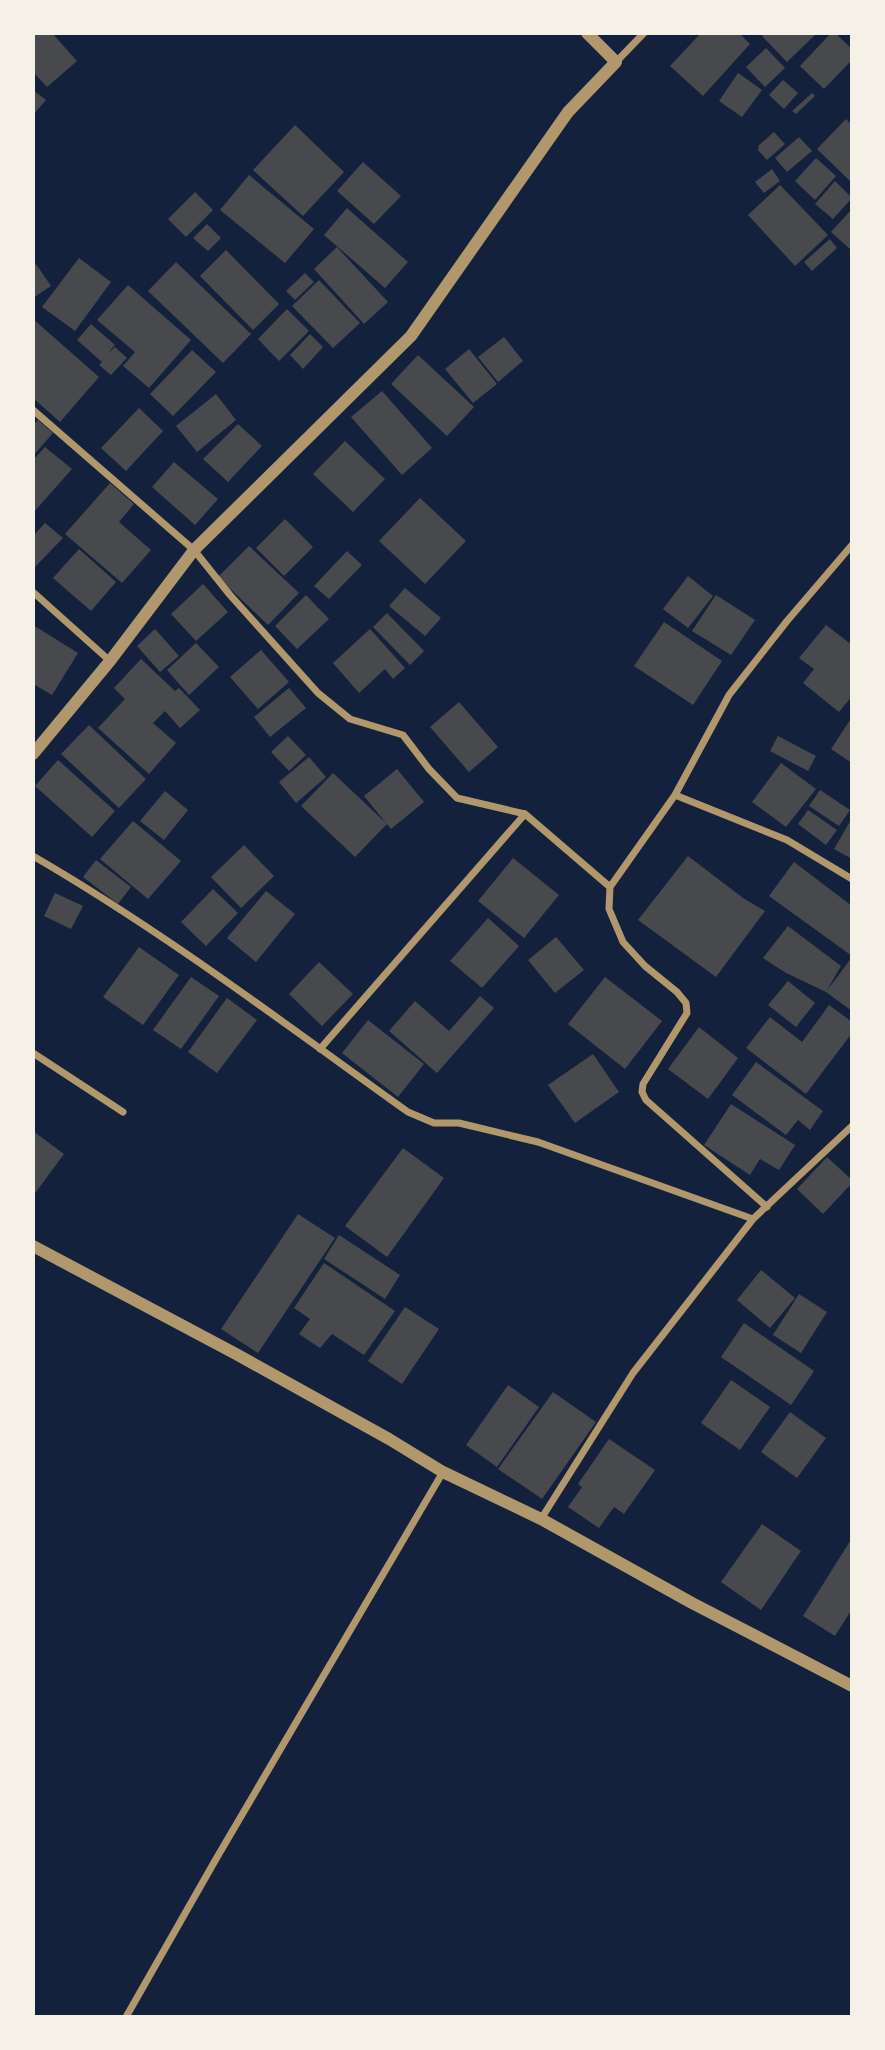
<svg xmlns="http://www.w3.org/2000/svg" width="885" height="2050" font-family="Roboto,sans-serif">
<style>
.building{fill:#48494c}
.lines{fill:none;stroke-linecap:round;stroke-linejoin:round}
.minor{stroke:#b1986c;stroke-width:7}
.tertiary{stroke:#b1986c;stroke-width:12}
</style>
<rect width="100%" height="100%" fill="#14213d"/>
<path class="building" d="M33,33H52L77,61L47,87L33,72Z
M701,33H739L750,44L703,96L670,66Z
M766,33H817L787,62L762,36Z
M831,33H835L852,49V60L824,89L800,66Z
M766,48L785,68L765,87L746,67Z
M738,73L762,90L742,117L719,101Z
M783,80L798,93L784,109L769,95Z
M33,90L46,100L33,115Z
M812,93L815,96L796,114L792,111Z
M846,119L852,125V183L817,149Z
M295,125L344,172L303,216L253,170Z
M774,132L785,144L767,160L758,150L759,145Z
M799,137L812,151L787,172L775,158Z
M816,158L836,176L815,200L795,181Z
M363,162L401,196L374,224L337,191Z
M772,169L780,181L764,193L755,182Z
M249,175L314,229L285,263L220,210Z
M835,181L852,198L833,219L815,204Z
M780,185L828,235L795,266L748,215Z
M195,192L213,210L186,237L168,219Z
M347,208L408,262L385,288L324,235Z
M852,209V247L850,249L831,232Z
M207,224L221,238L208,251L193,238Z
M830,239L837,248L812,271L804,262Z
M337,247L388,302L364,324L314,269Z
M226,250L279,304L253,330L200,276Z
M79,258L111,282L75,331L42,307Z
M176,262L251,334L223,363L148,291Z
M36,264L51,286L33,298V266Z
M305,273L314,282L295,300L286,291Z
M319,280L360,323L333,348L292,306Z
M128,285L191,340L149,388L123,366L135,352L97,320Z
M287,309L309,331L279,361L258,339Z
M33,319L99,377L60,422L33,398Z
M91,324L115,345L107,354L115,347L127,358L111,375L99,365L102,362L77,340Z
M310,334L323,347L303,369L290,355Z
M504,337L523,361L498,382L478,357Z
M469,349L497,384L473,403L445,369Z
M192,350L216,372L173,416L150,394Z
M418,355L474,407L447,436L391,384Z
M382,391L432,448L402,475L351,417Z
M216,394L236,420L197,452L176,426Z
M139,408L163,431L126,471L101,448Z
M38,420L53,433L33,456V425Z
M238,424L262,446L228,482L203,459Z
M345,441L385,479L353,512L313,474Z
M45,447L72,469L33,513V460Z
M174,462L218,499L195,525L152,487Z
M110,483L134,504L119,522L151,550L122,583L65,534Z
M420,498L466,541L425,584L379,541Z
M285,519L313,547L284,576L256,548Z
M45,523L63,538L33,569V536Z
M249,546L299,593L268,625L218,577Z
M79,549L116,582L91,611L53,578Z
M347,551L362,565L329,599L314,586Z
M688,576L713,596L688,628L663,609Z
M203,584L228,612L196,641L171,614Z
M405,588L441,618L425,636L389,606Z
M306,595L329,619L297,649L275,626Z
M716,595L755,620L731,655L692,631Z
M387,613L424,651L410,665L373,627Z
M664,622L722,661L693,705L634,666Z
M33,625L78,653L52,695L33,684Z
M826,625L852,645V696L839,712L803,683L814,669L799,658Z
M155,629L179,656L160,672L137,646Z
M370,629L405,668L393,679L385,669L359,693L333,663Z
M196,643L219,667L189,695L167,670Z
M261,650L289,682L258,709L230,677Z
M141,659L175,691L179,688L200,710L180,728L165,711L153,723L176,743L149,774L98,728L125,699L114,688Z
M289,688L306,708L270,737L254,717Z
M459,702L498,747L469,772L430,727Z
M852,717V763L831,749Z
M89,725L146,779L119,808L61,754Z
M288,736L306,755L289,771L271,752Z
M778,736L816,756L808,771L770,751Z
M309,757L326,777L296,803L279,782Z
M58,760L115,811L92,837L35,786Z
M781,763L816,789L786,827L752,802Z
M397,769L424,802L391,829L364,796Z
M333,773L387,824L355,857L301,806Z
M820,790L850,810L839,826L809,806Z
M165,791L188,810L164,840L140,821Z
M808,810L837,830L826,845L798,824Z
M852,818V859L834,849Z
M133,821L181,861L148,899L100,859Z
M244,845L274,876L241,908L211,877Z
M688,856L743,898L765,911L716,977L638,920Z
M513,858L559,895L524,938L478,901Z
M96,860L131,887L118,904L83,877Z
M794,862L852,906V956L769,896Z
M213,889L238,913L206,946L181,922Z
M266,891L295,914L256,962L227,938Z
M55,893L83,906L71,929L44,916Z
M488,918L519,946L482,988L450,961Z
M788,926L841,966L826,992L852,957V1011L826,992L786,973L763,958Z
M556,937L584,970L555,993L528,960Z
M139,947L179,975L143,1025L103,997Z
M319,962L353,994L322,1026L289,994Z
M191,977L219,996L181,1049L153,1030Z
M605,977L662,1021L625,1069L568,1024Z
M788,981L815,1003L796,1027L768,1005Z
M480,996L494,1008L437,1073L389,1031L415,1001L449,1031Z
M227,998L257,1020L217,1073L188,1052Z
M829,1005L852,1022V1033L806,1094L746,1048L770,1017L802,1042Z
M368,1020L424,1064L398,1097L342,1053Z
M699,1027L738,1058L708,1099L668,1069Z
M593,1054L619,1092L575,1123L548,1085Z
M756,1062L823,1111L810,1130L798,1120L786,1135L732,1095Z
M731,1104L795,1145L779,1170L760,1159L750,1175L704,1145Z
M33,1131L64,1154L33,1196Z
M403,1148L444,1178L387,1257L345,1226Z
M827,1157L852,1180V1183L823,1214L797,1189Z
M298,1214L335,1238L258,1353L221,1329Z
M339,1235L400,1275L385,1299L324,1259Z
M324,1263L395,1311L364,1355L332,1334L320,1348L299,1334L310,1319L294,1308Z
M761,1270L795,1298L770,1328L737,1300Z
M799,1294L827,1312L801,1353L773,1335Z
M405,1307L439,1329L402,1384L368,1361Z
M744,1323L814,1371L791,1405L721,1357Z
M731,1380L770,1407L740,1450L701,1423Z
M508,1385L539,1407L497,1467L466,1445Z
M553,1392L596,1422L542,1499L498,1469Z
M790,1412L826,1438L797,1478L761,1452Z
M609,1439L655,1470L624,1514L614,1507L599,1528L568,1507L582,1487L578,1484Z
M762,1524L801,1551L761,1610L721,1582Z
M852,1538V1609L835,1636L803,1616Z"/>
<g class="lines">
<path class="minor" d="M616,62L644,33
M33,410L194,550L230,595L318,693L350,719L403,735L429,769L457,798L525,814L610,887
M852,545L787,621L729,695L675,795L787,840L852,879
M33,592L110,661
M675,795L610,887L609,909L623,942L645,966L677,992L686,1003L687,1013L643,1084L642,1092L646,1100L767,1207
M33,856C164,932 285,1024 408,1112L434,1123H459L538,1142L753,1219
M320,1049L525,814
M33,1053L123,1112
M541,1519L633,1373L753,1219L852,1126
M126,2017L216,1859L443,1472"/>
<path class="tertiary" d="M33,754L110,661L194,550L411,336L568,112L616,62L587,33
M33,1246L236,1354L389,1439L443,1472L541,1519L692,1603L852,1686"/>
</g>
<rect width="885" height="2050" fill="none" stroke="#f6f1e7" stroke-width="70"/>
</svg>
